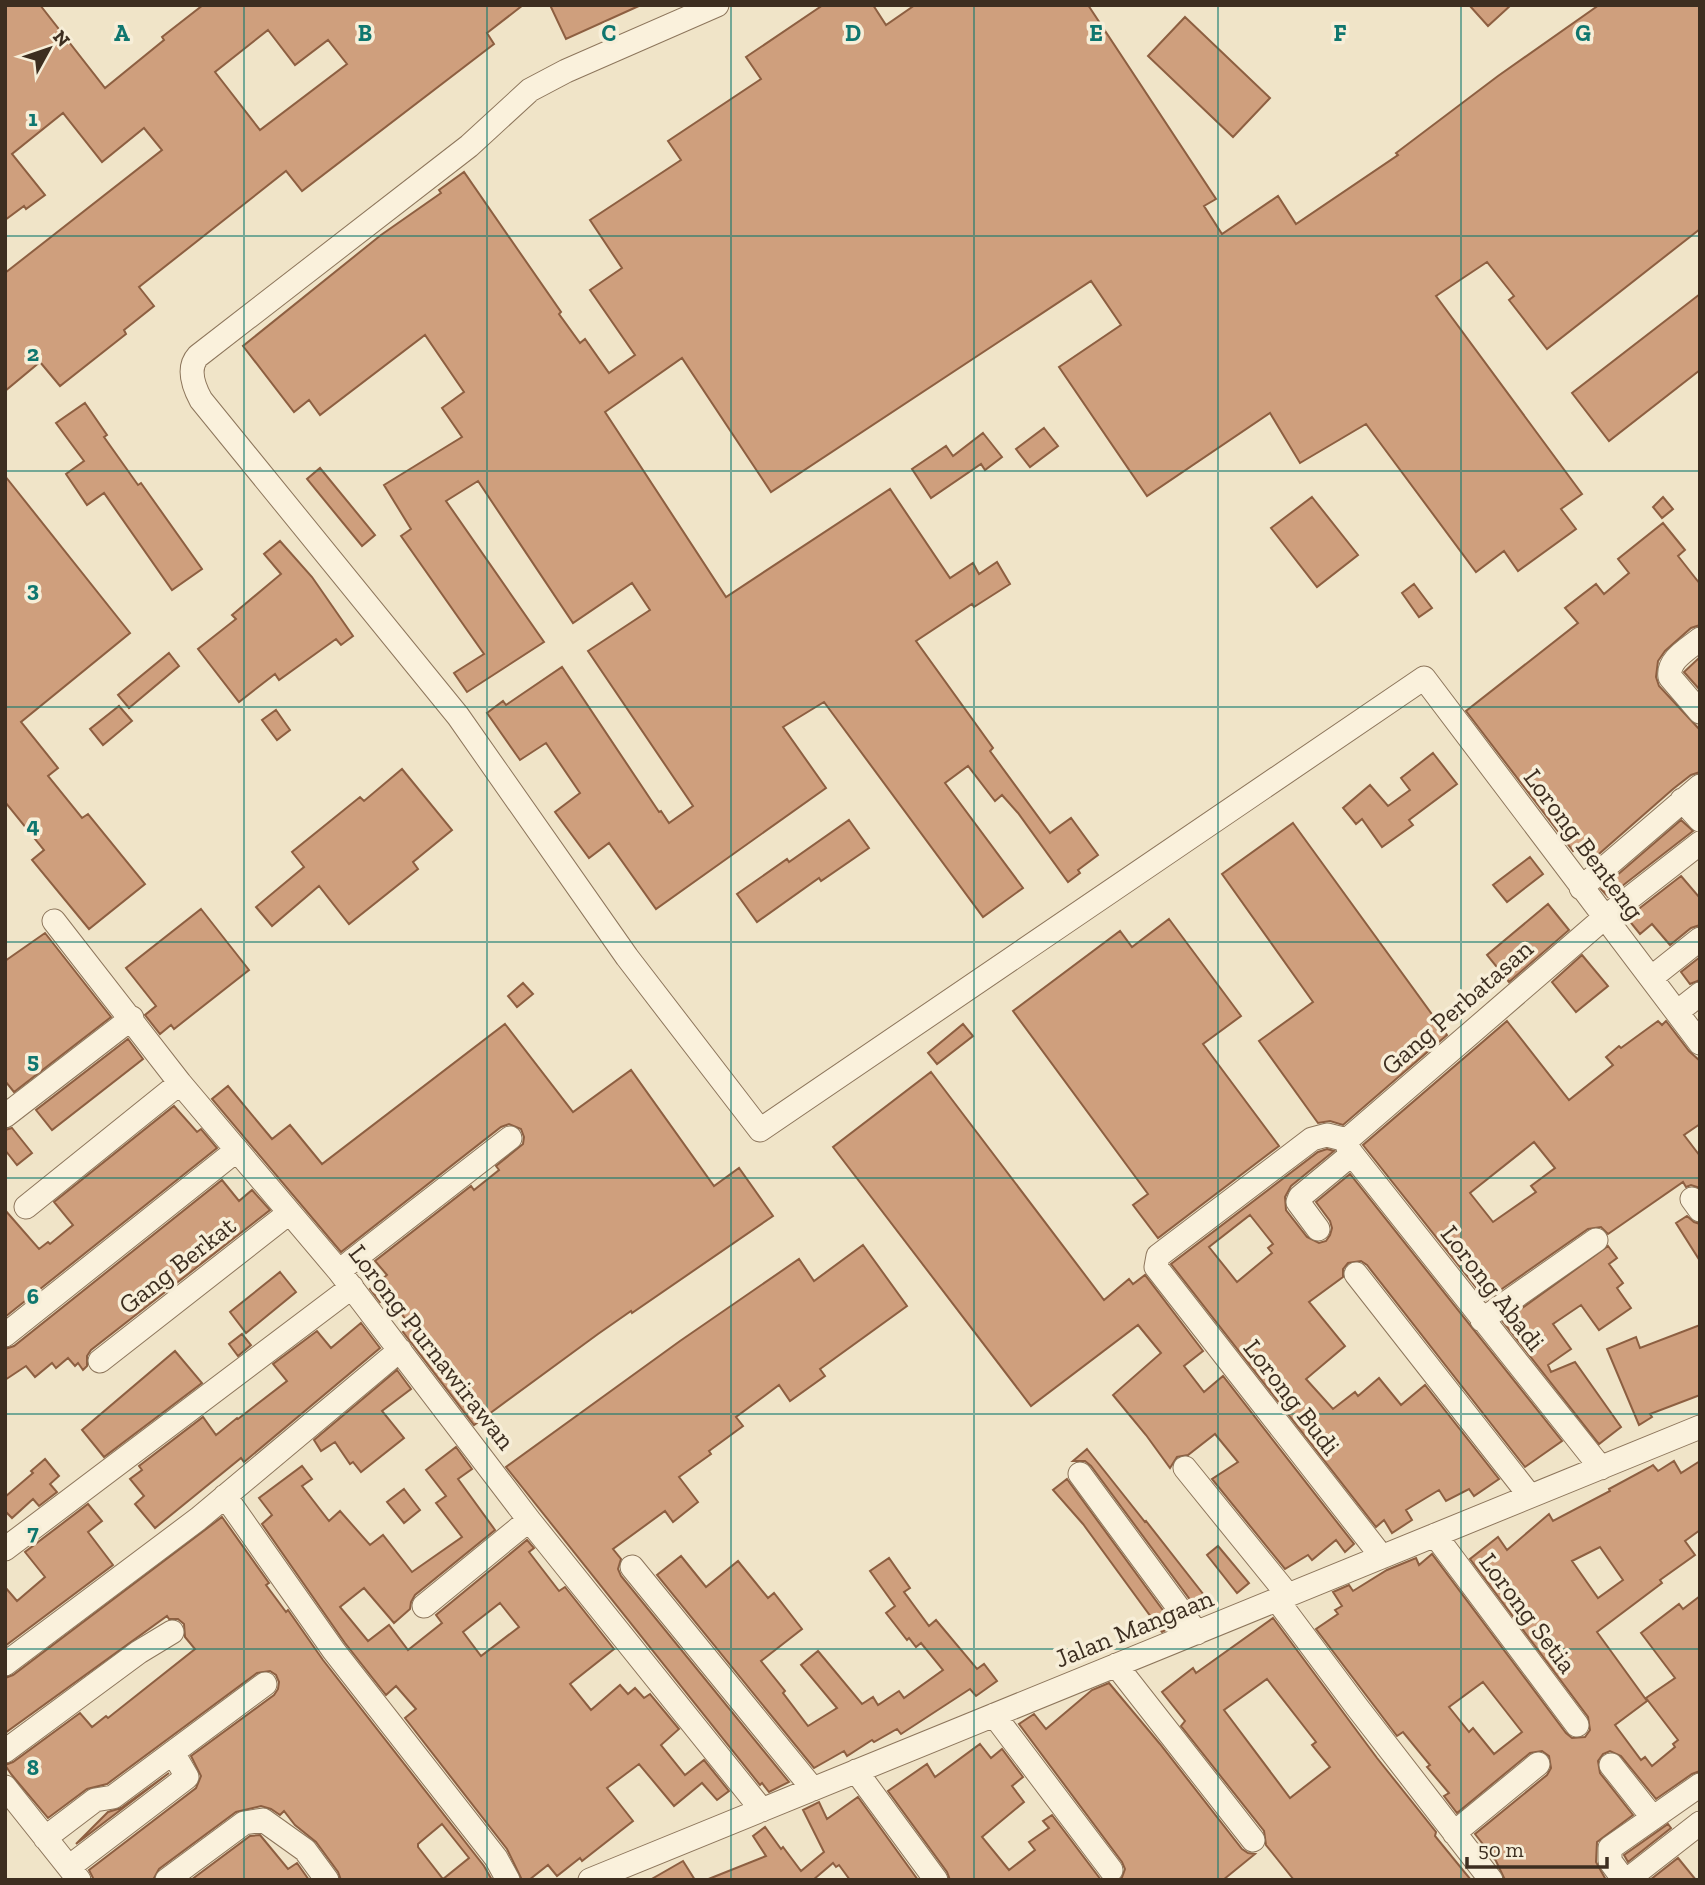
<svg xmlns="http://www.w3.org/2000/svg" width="1705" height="1885" font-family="'Zilla Slab',serif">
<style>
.building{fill:#cf9f7d;stroke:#8d5f41;stroke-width:2;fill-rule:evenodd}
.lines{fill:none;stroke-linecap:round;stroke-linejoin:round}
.minor-casing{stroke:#8d765c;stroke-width:25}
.minor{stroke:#faf1dc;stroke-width:23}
.grid{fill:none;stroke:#0f766e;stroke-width:2;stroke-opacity:0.55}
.labels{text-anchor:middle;stroke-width:7;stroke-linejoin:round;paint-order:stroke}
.street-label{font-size:26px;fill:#3d2e20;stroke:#f7eed8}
.grid-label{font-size:23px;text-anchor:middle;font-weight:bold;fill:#0f766e;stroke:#f7eed8;stroke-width:7;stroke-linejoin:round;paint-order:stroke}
</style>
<rect width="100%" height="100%" fill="#f0e4c8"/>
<path class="building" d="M5,5H40L105,88L164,40L162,37L203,5H523L487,33L494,44L302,191L286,171L139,287L154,306L124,330L126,334L60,386L40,362L5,391V273L162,150L144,128L102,162L63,113L12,154L45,195L26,209L24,206L5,220ZM268,30L295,65L328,40L347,64L260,130L215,72Z
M550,5H641L566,39Z
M823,5H873L886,25L915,5H1088L1216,199L1204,206L1222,234L1278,196L1296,224L1398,155L1396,153L1498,76L1599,5H1700V229L1547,349L1509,300L1514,296L1487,262L1436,296L1582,494L1561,509L1576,529L1518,571L1504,551L1476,572L1366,424L1300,463L1270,413L1147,496L1059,367L1121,325L1091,281L771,492L682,358L605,412L726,597L890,489L950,578L973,563L979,574L997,562L1010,584L974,607L972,604L916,641L993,748L990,751L1050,833L1071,818L1098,855L1078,870L1080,873L1068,882L1018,813L1002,795L995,801L968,766L945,783L1023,888L983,917L824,702L783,727L826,788L656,909L609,843L589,858L555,812L580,793L546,743L520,760L487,713L503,701L506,705L562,667L659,812L661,811L669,823L693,806L588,651L650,610L632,583L573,623L478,481L446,501L544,642L467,692L454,673L484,654L401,536L411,529L384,485L462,437L442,408L464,392L425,335L320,415L309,400L294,412L243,346L381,235L441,193L439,190L464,172L561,312L559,314L580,343L585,339L609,373L635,355L590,290L622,268L590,220L681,160L668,141L761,79L746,57Z
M1469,5H1511L1488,26Z
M1185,17L1270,98L1233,137L1148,56Z
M1700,294V370L1609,441L1572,393Z
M85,403L107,435L104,437L138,485L141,483L202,569L172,590L104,493L87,505L66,474L84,461L56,423Z
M1044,428L1058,446L1030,467L1016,449Z
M983,433L1002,457L985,470L981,464L931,498L912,469L946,446L953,456Z
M320,468L375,535L362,546L307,479Z
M5,476L130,633L21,722L58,768L48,776L82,818L88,814L145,884L89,929L32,860L44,850L5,802Z
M1312,497L1358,555L1317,587L1271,528Z
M1663,497L1673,509L1662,518L1653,507Z
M1663,523L1685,550L1678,556L1700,584V625L1691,628L1665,651L1658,661L1656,677L1659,686L1700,730V772L1691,775L1673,789L1592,860L1580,845L1573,851L1466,711L1578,623L1565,608L1596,584L1604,594L1629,573L1618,559Z
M280,541L312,577L353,636L341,645L336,639L279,680L275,674L239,702L198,649L236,619L232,615L281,574L264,554Z
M1414,584L1432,608L1419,617L1402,593Z
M169,653L179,666L129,708L118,695Z
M1700,657V690L1684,672Z
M119,706L132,721L103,745L90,729Z
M276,710L290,730L277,740L262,720Z
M1433,753L1457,784L1409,820L1413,825L1382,847L1362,819L1356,824L1343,808L1370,785L1388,806L1410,790L1401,778Z
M402,769L452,830L413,862L418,869L349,924L319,886L272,926L256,907L304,867L292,852L360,797L364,801Z
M849,820L869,848L821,881L819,878L757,922L737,894L787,859L789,862Z
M1681,820L1693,831L1608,897L1601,889Z
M1293,823L1447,1035L1343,1125L1330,1121L1318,1123L1259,1041L1313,1002L1222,874Z
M1530,857L1543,874L1507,902L1493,885Z
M1681,876L1700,898V925L1691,928L1670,945L1652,924L1640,934L1627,918Z
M1548,904L1569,930L1509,982L1487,955Z
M201,909L249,970L174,1029L171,1025L160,1034L145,1015L156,1006L126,968Z
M1169,919L1241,1016L1203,1044L1279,1146L1158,1238L1133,1205L1148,1194L1013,1011L1120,931L1132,947Z
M45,933L111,1017L14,1092L5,1081V961Z
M1582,955L1608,986L1576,1012L1552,982Z
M1700,957V980L1690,984L1681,972Z
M523,983L533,994L517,1007L508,996Z
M1507,1021L1569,1100L1613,1065L1606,1057L1619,1046L1621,1048L1658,1021L1662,1025L1666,1021L1689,1051L1700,1061V1124L1684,1135L1700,1156V1188L1691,1185L1686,1187L1683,1182L1608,1234L1601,1227L1588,1229L1486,1300L1363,1145ZM1534,1142L1555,1168L1531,1186L1536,1192L1493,1222L1470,1193Z
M505,1024L573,1112L631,1070L714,1186L739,1168L773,1216L632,1313L631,1311L598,1334L474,1425L403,1332L411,1326L387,1296L380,1302L370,1289L387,1275L375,1261L471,1186L474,1190L499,1170L496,1166L523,1144L524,1137L521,1129L509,1124L501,1127L341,1252L212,1099L228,1086L272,1139L290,1125L322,1164Z
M963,1024L973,1036L937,1064L928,1053Z
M128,1039L143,1059L52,1130L36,1110Z
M931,1072L1104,1300L1129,1279L1133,1284L1145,1275L1203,1351L1184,1366L1204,1392L1223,1376L1354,1544L1345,1552L1336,1540L1312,1560L1308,1555L1285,1569L1212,1479L1238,1462L1215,1434L1188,1455L1177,1457L1170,1468L1146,1435L1113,1395L1161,1353L1138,1325L1031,1406L833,1147Z
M174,1106L197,1132L201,1129L217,1148L5,1317V1210L39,1249L48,1242L50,1244L73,1225L54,1202Z
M12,1128L32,1153L17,1165L5,1150V1130Z
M1327,1149L1334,1151L1291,1186L1285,1197L1286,1210L1307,1237L1319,1243L1326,1241L1330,1235L1332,1228L1330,1221L1316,1202L1350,1174L1562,1441L1525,1467L1367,1265L1361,1261L1348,1263L1343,1269V1277L1309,1302L1345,1346L1306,1379L1333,1409L1355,1392L1358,1396L1379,1378L1401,1405L1425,1385L1499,1479L1474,1496L1469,1489L1446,1501L1439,1490L1406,1510L1412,1520L1392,1533L1384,1520L1376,1527L1171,1264L1318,1152ZM1250,1215L1273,1244L1268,1248L1272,1253L1237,1282L1209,1247Z
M222,1180L239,1201L252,1190L270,1210L91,1350L87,1356V1366L83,1370L78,1363L75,1366L68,1358L56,1368L52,1363L35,1377L26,1366L5,1380V1349L14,1346Z
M1687,1216L1694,1222L1700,1224V1261L1676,1223Z
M863,1245L907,1306L820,1369L825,1376L790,1401L779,1385L736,1417L743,1426L709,1451L711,1454L679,1477L698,1502L673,1522L665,1511L613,1549L621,1559L618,1569L621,1576L789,1782L769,1792L762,1783L760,1785L506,1467L680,1341L799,1259L814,1281Z
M1608,1246L1617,1258L1609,1264L1623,1283L1617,1288L1631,1308L1599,1330L1581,1305L1553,1324L1571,1349L1548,1365L1551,1372L1575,1362L1621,1427L1599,1444L1503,1322Z
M280,1272L296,1292L246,1333L230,1312Z
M361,1323L380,1348L244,1462L241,1458L155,1528L135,1504L144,1496L130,1479L142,1470L139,1466L203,1417L216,1435L237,1418L238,1419L287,1381L273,1364L317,1331L331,1348Z
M1700,1325V1395L1650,1414L1652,1417L1639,1425L1607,1349L1636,1337L1640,1348Z
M242,1334L251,1345L238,1356L229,1344Z
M175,1351L202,1383L104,1457L82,1430Z
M397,1370L411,1389L382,1411L404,1438L361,1472L353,1462L350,1464L335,1442L321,1451L314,1440Z
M456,1447L472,1469L458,1479L495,1530L415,1595L411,1602L410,1609L394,1623L364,1588L340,1607L368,1641L389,1625L408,1650L442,1623L436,1615L527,1540L534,1548L529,1552L559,1591L565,1587L614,1649L570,1684L591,1710L620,1685L628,1694L635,1688L644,1698L650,1694L679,1729L661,1745L685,1775L704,1760L729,1791L717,1800L702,1783L674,1806L639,1764L607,1788L633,1821L582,1861L580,1858L557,1876L548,1865L529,1880H522L507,1849L405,1718L416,1709L396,1686L386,1695L345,1643L262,1524L272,1515L259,1498L302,1466L312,1479L302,1486L329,1521L340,1511L370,1545L383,1535L412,1572L462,1537L436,1503L446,1496L426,1470ZM500,1603L519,1627L481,1656L463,1632Z
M1087,1449L1145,1522L1146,1521L1211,1604L1200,1613L1091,1466L1085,1461H1073Z
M45,1459L59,1476L50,1484L57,1492L39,1506L33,1499L12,1518L5,1511V1497L33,1473L31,1471Z
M1674,1461L1681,1473L1700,1461V1530L1685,1541L1695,1555L1660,1580L1662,1583L1597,1632L1647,1701L1615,1725L1641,1760L1645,1757L1652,1766L1675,1747L1673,1744L1678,1740L1646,1698L1675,1678L1641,1633L1679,1604L1683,1609L1700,1596V1771L1692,1774L1656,1799L1621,1756L1610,1751L1603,1754L1598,1761L1600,1773L1633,1815L1597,1842L1596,1862L1606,1880H1505L1496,1861L1475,1834L1547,1775L1551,1768L1549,1756L1542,1751L1530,1753L1457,1813L1444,1796L1449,1793L1427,1767L1430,1765L1403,1732L1397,1736L1316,1629L1338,1614L1335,1610L1342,1606L1333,1592L1349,1585L1353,1591L1387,1570L1416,1558L1419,1565L1432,1554L1566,1733L1572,1738L1585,1737L1590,1730L1588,1717L1470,1559L1498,1537L1507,1550L1549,1514L1553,1521L1610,1491L1609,1489L1650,1467L1653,1465L1658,1471ZM1600,1547L1623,1580L1598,1598L1572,1561ZM1483,1682L1522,1732L1494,1754L1473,1728L1469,1732L1449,1707Z
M1067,1479L1173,1624L1166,1630L1162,1632L1083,1524L1053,1490Z
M404,1489L420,1510L404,1523L387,1502Z
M88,1504L102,1521L88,1532L113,1565L5,1646V1587L17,1601L45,1577L25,1552Z
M222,1517L269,1583L266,1585L286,1612L288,1610L323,1660L484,1866L492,1880H341L338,1872L316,1842L295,1825L284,1811L280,1815L271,1809L261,1806L236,1812L159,1869L153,1880H94L89,1870L196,1788L201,1776L191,1756L274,1695L278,1689L279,1682L276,1675L270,1671L257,1673L107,1784L87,1789L48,1818L11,1774L5,1765L13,1762L80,1713L92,1727L106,1716L108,1718L195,1649L185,1637L184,1624L178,1619H169L167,1616L5,1733V1678L13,1675ZM442,1824L469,1858L443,1879L418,1847V1844Z
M1218,1546L1249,1583L1237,1593L1207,1555Z
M681,1556L706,1587L738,1561L768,1598L774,1593L802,1629L761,1661L785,1691L783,1693L808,1726L837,1708L801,1665L818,1651L862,1704L873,1697L878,1705L899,1691L904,1698L943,1670L921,1643L916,1647L909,1638L907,1640L886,1613L895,1606L870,1571L889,1558L910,1588L904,1592L929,1626L936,1620L977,1669L984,1664L997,1681L976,1696L970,1689L901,1734L897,1729L874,1742L872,1740L847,1756L844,1751L814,1768L657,1575Z
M1273,1618L1377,1758L1436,1832L1435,1836L1471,1880H1294L1266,1845L1264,1831L1181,1726L1185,1721L1162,1692L1193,1668L1196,1673ZM1267,1679L1316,1742L1312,1745L1330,1767L1290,1798L1224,1710Z
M1109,1683L1160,1744L1242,1849L1248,1853L1255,1854L1223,1880H1121L1125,1869L1122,1862L1019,1724L1034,1714L1046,1729L1092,1690Z
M980,1744L991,1758L1002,1749L1023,1777L1012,1786L1024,1802L982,1837L1009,1870L1035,1850L1029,1842L1049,1828L1043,1821L1052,1815L1101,1880H950L947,1872L888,1791L927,1764L935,1777Z
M169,1773L76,1844L108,1812L121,1808Z
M858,1797L918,1880H850L839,1865L836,1867L833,1863L813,1880H706L766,1856L753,1836L765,1827L781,1849L783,1847L801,1871L824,1852L803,1810L819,1802L827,1819Z
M1668,1824L1671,1828L1628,1862L1624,1855Z
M260,1835L288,1869L297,1863L309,1880H191L250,1836Z
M1678,1858L1696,1880H1650Z
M683,1861L695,1880H650Z"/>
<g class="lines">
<defs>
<path id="minor" d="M717,5L566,71L530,90L469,146L198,356C187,368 194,387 201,400L458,716L627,957L760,1130L1424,678L1700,1043
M1700,639C1688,649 1667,660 1670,677L1700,712
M1682,800L1700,820
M1581,888L1700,786
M54,921L180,1083L339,1271L529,1520L762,1810
M1651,978L1700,939
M1677,1012L1700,994
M5,1116L132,1018
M1347,1140L1327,1135L1312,1139L1158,1256L1156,1267L1382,1557
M1347,1140L1604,918L1700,843
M1347,1140L1348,1148L1352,1154L1601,1468
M1692,1199L1700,1210
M26,1207L180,1083
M1318,1229L1298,1202L1300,1197L1352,1154
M339,1271L510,1138
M1356,1274L1530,1496
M1482,1320L1596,1240
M5,1335L237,1150
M100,1361L289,1213
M1185,1468L1288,1595
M1080,1474L1197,1633
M225,1496L334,1651L496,1858L508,1880
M1435,1535L1577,1725
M5,1549L352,1287
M632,1567L813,1789
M1277,1600L1357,1707L1491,1880
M424,1606L529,1520
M5,1664L198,1519L400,1350
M1116,1665L1253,1840
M994,1715L1111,1870
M5,1751L139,1652L172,1632
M1611,1765L1653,1818
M856,1771L936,1880
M5,1787L79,1880
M1454,1833L1538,1764
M45,1838L95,1800L113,1797L265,1684
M69,1867L187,1777L176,1758V1752
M167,1880L244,1823L263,1820L305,1850L327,1880
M590,1880L1700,1427
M1624,1880L1610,1861V1848L1700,1785
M1627,1880L1700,1823"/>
</defs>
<use href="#minor" class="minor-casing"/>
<use href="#minor" class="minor"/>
</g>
<path class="grid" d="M244,5V1880M487,5V1880M731,5V1880M974,5V1880M1218,5V1880M1461,5V1880M5,236H1700M5,471H1700M5,707H1700M5,942H1700M5,1178H1700M5,1414H1700M5,1649H1700"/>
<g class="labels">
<g class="street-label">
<text transform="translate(1584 844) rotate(53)" y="9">Lorong Benteng</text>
<text transform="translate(1457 1007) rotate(-41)" y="9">Gang Perbatasan</text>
<text transform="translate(177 1265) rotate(-38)" y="9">Gang Berkat</text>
<text transform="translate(1493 1288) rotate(52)" y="9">Lorong Abadi</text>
<text transform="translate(432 1347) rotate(52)" y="9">Lorong Purnawirawan</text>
<text transform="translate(1292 1397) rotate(52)" y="9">Lorong Budi</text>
<text transform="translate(1528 1613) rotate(53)" y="9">Lorong Setia</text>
<text transform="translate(1134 1628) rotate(-22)" y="9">Jalan Mangaan</text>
</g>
</g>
<g class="grid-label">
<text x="122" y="41">A</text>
<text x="365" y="41">B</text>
<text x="609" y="41">C</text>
<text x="853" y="41">D</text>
<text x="1096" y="41">E</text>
<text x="1340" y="41">F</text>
<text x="1583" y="41">G</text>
<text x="33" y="126">1</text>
<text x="33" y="361">2</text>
<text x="33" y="597">3</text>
<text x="33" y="833">4</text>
<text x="33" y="1068">5</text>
<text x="33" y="1304">6</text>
<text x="33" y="1540">7</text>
<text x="33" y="1775">8</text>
</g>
<rect width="1705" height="1885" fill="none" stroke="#3d2e20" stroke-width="14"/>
<g transform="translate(49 49) rotate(50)" stroke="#f7eed8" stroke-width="5" paint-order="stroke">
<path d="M0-5L12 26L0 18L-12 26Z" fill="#3d2e20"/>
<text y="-10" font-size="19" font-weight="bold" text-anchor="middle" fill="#3d2e20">N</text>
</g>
<path d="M1467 1857v10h140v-10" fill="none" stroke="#3d2e20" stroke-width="3.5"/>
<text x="1478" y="1857" font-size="21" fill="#3d2e20" stroke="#f7eed8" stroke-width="5" paint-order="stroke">50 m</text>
</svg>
